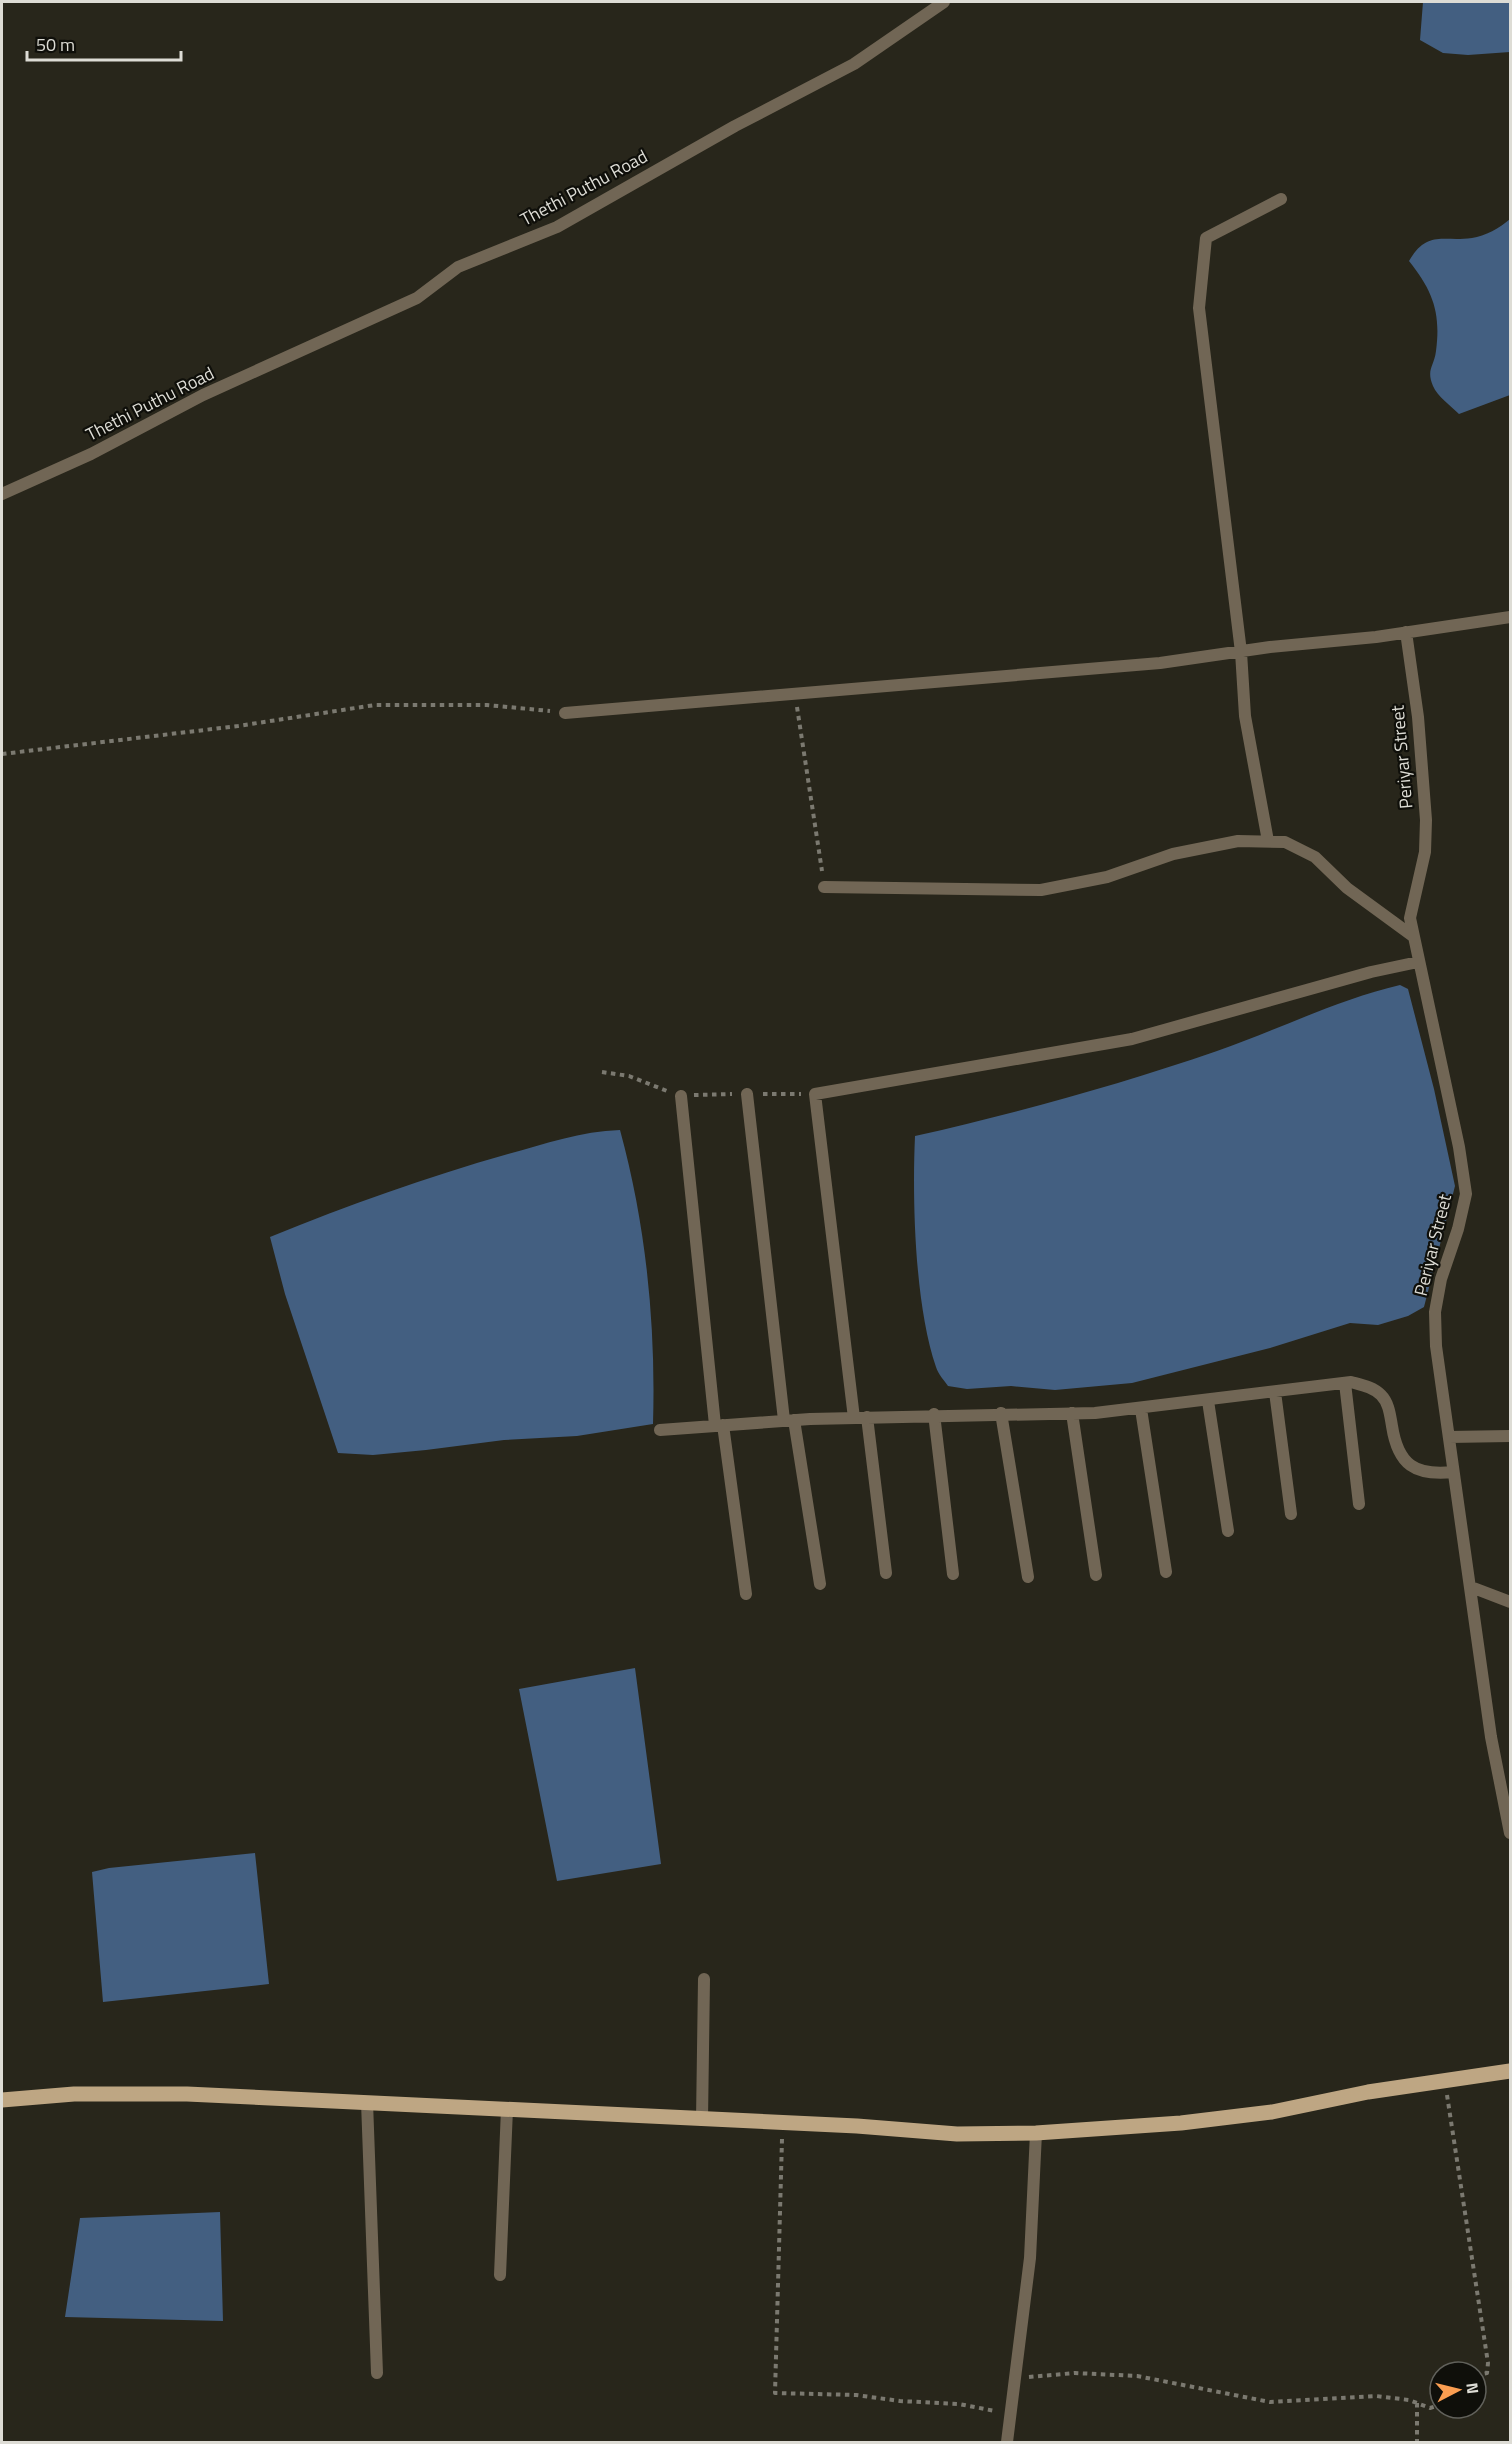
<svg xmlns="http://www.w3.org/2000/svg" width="1512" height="2444" font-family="'Titillium Web',sans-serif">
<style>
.water{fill:#435f81}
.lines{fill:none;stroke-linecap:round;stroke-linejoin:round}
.path{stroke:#7b7970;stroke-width:4;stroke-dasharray:4.5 4.5;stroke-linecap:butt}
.minor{stroke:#716655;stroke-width:12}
.tertiary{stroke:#716655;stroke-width:12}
.primary{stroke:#bea683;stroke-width:15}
.labels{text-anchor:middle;stroke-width:4.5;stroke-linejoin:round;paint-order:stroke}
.street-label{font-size:18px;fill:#dddcd5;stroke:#0f0f0a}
</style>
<rect width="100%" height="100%" fill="#28261b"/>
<path class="water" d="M1423,2H1510V52L1468,55L1443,53L1420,40Z
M1510,219V395L1459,414C1451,406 1437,396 1433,386C1426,369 1434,367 1436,351C1441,313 1433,291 1409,261C1427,230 1443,242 1472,238C1485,236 1500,228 1510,219Z
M1400,985L1408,989L1434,1089L1455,1186L1424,1307L1408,1316L1378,1325L1350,1323L1270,1348L1132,1383L1055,1390L1011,1386L967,1389L948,1386C944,1380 938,1374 936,1367C915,1306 912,1201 915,1136C1017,1113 1118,1085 1217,1051C1278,1030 1336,1000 1400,985Z
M620,1130C646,1225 656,1325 653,1424L577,1436L504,1440L426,1450L373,1455L338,1453L285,1294L270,1237C348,1205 427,1177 508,1154C545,1144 581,1131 620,1130Z
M635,1668L661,1864L557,1881L519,1689Z
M255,1853L269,1984L103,2002L92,1872L109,1868Z
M220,2212L223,2321L65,2317L80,2218Z"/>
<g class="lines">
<path class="path" d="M797,707L822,871
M2,754L238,726L375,705H487L550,711
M602,1072L629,1076L667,1091
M763,1094H801
M694,1095L732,1094
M1447,2095L1488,2363L1487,2373L1476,2375
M782,2139L775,2393L856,2395L900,2401L959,2404L995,2411
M1029,2377L1075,2373L1137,2376L1270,2402L1376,2396L1409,2400L1430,2408L1440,2405
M1417,2403V2442"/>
<path class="minor" d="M2,494L91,454L203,395L417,298L458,267L557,227L735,126L854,64L944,2
M1406,632L1418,717L1426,820L1425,852L1410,918L1459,1147L1466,1194L1458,1229L1441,1279L1435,1312L1436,1346L1491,1737L1510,1833
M565,713L1160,663L1270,647L1376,637L1510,617
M1268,841L1245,716L1241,652L1199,308L1206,238L1281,199
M824,887L1041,890L1107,877L1173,854L1238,841L1285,842L1315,857L1347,888L1414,937
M747,1094L784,1420
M681,1096L715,1425
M1345,1383L1359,1504
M1275,1392L1291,1514
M1208,1401L1228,1531
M1141,1409L1166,1572
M1001,1413L1028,1577
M1072,1413L1096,1575
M934,1414L953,1574
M867,1417L886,1573
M854,1418L815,1094L1132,1039L1371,972L1418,962
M794,1420L820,1584
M723,1425L746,1594
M660,1430L810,1419L1095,1413L1351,1382C1362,1385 1373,1387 1381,1395C1389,1403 1390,1415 1392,1426C1398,1465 1415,1476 1453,1472
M1449,1437L1510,1436
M1471,1587L1510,1602
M367,2102L377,2373
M702,2120L704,1979
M500,2275L507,2109"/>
<path class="tertiary" d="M1007,2442L1030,2258L1036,2133"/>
<path class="primary" d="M2,2100L74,2094H187L857,2126L957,2134L1036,2133L1181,2123L1272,2112L1368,2092L1510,2071"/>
</g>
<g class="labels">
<g class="street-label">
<text transform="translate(584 188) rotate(-28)" y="6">Thethi Puthu Road</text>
<text transform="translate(150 404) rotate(-27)" y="6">Thethi Puthu Road</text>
<text transform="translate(1402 757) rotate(-95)" y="6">Periyar Street</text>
<text transform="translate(1433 1245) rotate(-76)" y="6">Periyar Street</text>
</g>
</g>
<rect width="1512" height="2444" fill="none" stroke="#dddcd5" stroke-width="6"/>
<g transform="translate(1458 2390) rotate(83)"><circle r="28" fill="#0f0f0a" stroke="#61615b" stroke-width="1.5"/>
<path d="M0-4.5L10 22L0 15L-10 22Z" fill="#fb9e51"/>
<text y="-9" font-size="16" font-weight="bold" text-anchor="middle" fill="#dddcd5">N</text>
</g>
<path d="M27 51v9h154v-9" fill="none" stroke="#dddcd5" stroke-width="3"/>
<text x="36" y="51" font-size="18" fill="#dddcd5" stroke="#0f0f0a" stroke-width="4.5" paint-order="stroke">50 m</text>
</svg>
